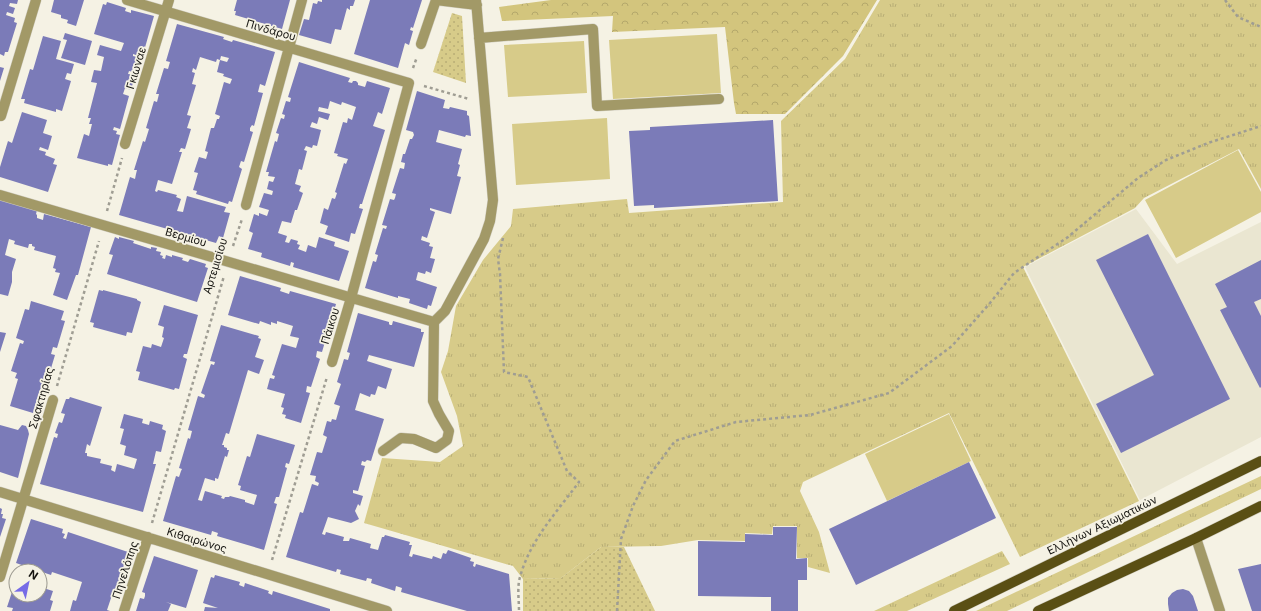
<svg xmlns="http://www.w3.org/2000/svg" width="1261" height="611" font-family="Inter,sans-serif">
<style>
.built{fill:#eae6d1}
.grass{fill:url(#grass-tufts)}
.forest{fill:url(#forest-crowns)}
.park{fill:url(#park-dots)}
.garden{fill:#d7cb89}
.building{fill:#7b7bb8}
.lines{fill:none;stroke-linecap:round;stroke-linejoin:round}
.minor-casing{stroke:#d1cec2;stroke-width:11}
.major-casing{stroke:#d1cec2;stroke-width:11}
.path{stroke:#9f9d93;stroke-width:2.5;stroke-dasharray:3 3;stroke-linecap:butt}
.minor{stroke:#a29967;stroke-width:10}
.major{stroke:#5a4f14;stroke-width:10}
.labels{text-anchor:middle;stroke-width:3.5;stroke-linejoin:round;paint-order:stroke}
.street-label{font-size:11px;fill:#14130f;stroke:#f5f2e4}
</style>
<defs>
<pattern id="grass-tufts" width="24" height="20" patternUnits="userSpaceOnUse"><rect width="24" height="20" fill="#d7cb89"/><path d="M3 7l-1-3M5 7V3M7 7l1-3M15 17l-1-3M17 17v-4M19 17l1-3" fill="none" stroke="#b8ad75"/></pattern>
<pattern id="forest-crowns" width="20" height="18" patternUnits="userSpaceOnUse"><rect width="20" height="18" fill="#d3c57d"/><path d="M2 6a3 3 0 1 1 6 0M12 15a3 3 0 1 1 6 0" fill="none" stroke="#b4a86b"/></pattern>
<pattern id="park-dots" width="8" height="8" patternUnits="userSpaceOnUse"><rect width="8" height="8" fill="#d7cb89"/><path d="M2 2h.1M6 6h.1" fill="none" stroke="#b8ad75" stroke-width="1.8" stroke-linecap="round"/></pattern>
</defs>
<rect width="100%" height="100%" fill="#f5f2e4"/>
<path class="built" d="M1136,209L1177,264L1261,222V437L1140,500L1025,267Z"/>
<path class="grass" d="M880,0H1261V189L1239,149L1144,198L1135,208L1023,267L1139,501L1020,557L949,413L803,482L800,491L819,532L830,573L808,567V558H797V526H773L772,534L745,533V541L698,540L661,546L601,547L561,578L523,579L513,566L364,523L382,458L440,462L463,446L457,416L441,372L448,351L456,306L483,260L511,226L513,209L627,199L629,213L783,202L781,121L845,59Z
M1261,476V489L1007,611H976Z
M1002,551L1010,564L907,611H874Z"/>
<path class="forest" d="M551,0H877L843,56L785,114H736L734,103L725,27L612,32L613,16L502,21L499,7Z"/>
<path class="park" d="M452,13L462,16L466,83L433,72Z
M601,547H624L655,611H523V579L561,578Z"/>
<path class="garden" d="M717,34L721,93L613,99L609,40Z
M584,41L587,93L508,97L504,45Z
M607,118L610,179L516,185L512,124Z
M1238,150L1261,192V212L1176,258L1145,200Z
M949,414L971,461L887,501L865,454Z"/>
<path class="building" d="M0,0H18L17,4L10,3L9,6L15,8L13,14L7,12L6,15L15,18L14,22L17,23L8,52H5L4,56L0,54Z
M54,0H84L76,26L67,23L68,20L61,18V15L51,12Z
M237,0H290L282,29L235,15L236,11H234Z
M322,0H355L353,6H350V10L347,8L341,30L335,29L331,44L299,35L304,19L309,20L313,3L317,4L318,1L322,2Z
M370,0H422L413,28L411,27L410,30L413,31L409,45L405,43L398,68L354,54Z
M107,2L126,8L125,11L131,13V10L154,16L144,51L141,50L139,56L133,54V56L141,58L137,73L129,71L128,74L135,75L131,90L125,88L123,94L129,96L120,129L114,127L113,130L117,131L116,134L120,135L112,165L108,164V166L77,158L84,134L89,136L92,124H89L91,118H88L97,83L91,82L94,70L101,71L104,57L97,55L100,45L121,51L124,43L94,34L103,4L106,5Z
M177,24L224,37L223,39L232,42L233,40L275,52L265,86L260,84L258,92L263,93L254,126L252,125L250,128V131L253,132L244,162L241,161L239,167L242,169L232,202L229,201L228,204L196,194L197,191L193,190L198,173L194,172L199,157L206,159L208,152L205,151L211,128H214L217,119H219L220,116L215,114L224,82L230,84L232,79L223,76L224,74L217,72L220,60L227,62L229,58L221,56L220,60L217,59L216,62L200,57L196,70L193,68L192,72L195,73L192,84L196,85L187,115L191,116L187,128L191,129L185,149L181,148L179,152H182L172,184L158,180L155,191L157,192L158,190L177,195L176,197L181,199L177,211L183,212L187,196L226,207L224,212L230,213L223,238L219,236L216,243L119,215L130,177L135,179L136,174L137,170H134L143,141L145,142L149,129L146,128L154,101L157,102L159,94H156L164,68L168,69L170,62L166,61Z
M65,33L92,41L85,65L61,58L67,40L63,39Z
M43,36L61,41L56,59L74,64L71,74L67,73L65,79L71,81L62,111L56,109V112L24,103L25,99H21L30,69L33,70Z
M299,62L350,78L348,82L352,83L353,81H356L358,83V85L365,87L367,81L390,88L382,114L378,112L373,126L385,130L362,204H360L359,208L363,209L355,234L351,233L349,242L325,234L328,226L320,223L324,208L328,210L332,198L335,199L337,193L335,192L344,163L346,164L348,159L337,156L338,154L334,153L343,122L347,123L348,118L352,120L356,107L342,102L341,105L330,101L328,109L319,107L318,111L330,114L328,120L319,117L317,124L312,122L310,127L321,130L317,146L313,145L312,148L306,146L304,150L307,151L302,170L299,169L295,184L301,186L299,191L303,193L297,210H295L291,223L282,221L278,233L287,236L285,242L289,243L291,239L298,241L297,244L300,245L298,249L306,252L308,245L316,248L319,237L335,242L334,246L349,251L339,281L293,267L294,263L291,262L290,266L261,257L262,253L248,249L253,233L249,231L254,214L259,216V213L267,216L269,210L259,207L264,193L272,195L273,191L267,189L269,181L273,182L275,177L268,176L269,172H266L275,141L277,142L279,134L276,133L281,118L284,119L285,115L282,114L286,101L290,102L291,98L288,97Z
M0,67L4,68L0,81Z
M417,91L445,100L443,108L449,109L450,107L467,111V115L469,116L471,136L466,135L465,137L439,130L436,142L462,149L458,164L460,165L457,176L461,177L451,214L430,208V210L435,212L427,238L422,236L421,240L430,243L429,246L433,247L430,258L435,259L431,273L426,271L425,274L418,272L416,280L437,287L431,306L428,305L427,309L409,303L410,299L398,296V298L365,288L373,261L376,262L378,255L375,254L383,228L386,229L387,226L382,225L390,199L394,200L395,198L396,194L392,193L400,168L404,169L405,163L401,162L403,154H405L410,139H412L414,135L413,132L406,130Z
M22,112L47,120L43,133L52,136L48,150L40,147L39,150L46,152L45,155L55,159L53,164L57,165L48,192L0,177V167L8,141L12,143Z
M773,120L778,201L654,208V205L634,206L629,131L650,130V127Z
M0,199L37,210L36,214L37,215V218L43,220L44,214L91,227L78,275H76L67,300L53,295L60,273L55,272L56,269L53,268L56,256L34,250L35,247L32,246V244H29L28,248L14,244L15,241L9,239L5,255L16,259L12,272V282L8,296L0,294Z
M1148,234L1230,399L1121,453L1096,404L1154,375L1096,260Z
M115,237L119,239V237L134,241L133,243L151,249V247L157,248L156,251L161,252L160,255L163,256L162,258L165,259L166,255L172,257V255L183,258L182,260L188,262L190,259L206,264L205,267L208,268L197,302L107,274L113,255L109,254Z
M1261,260V299L1254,302L1261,316V387L1260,388L1220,310L1227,307L1215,284Z
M240,276L281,288L280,291L289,294L290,291L336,304L322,352L317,351L316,357L320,359L311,387L307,386L306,392L310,393L301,423L285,418L286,415L282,414L284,408L281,407L285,394L267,389L270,378L274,379L275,376L272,375L282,344L296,348L299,338L290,336L293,326L277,321V324L271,322V325L260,321L259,324L228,315Z
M99,290L103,291V290L137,299V300L141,302L132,333L127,332L126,336L93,327L94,323L90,322Z
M31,301L64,311L61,320L65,321L57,348L53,347L51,354L55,355L46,385L42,384L33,413L10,406L18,379L15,378L17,373L11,371L20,343L23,344L24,341L16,338L25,309L29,310Z
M164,305L198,315L187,354H184L183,357L187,359L179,389L175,388L174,390L138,380L140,372L136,371L143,346L151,348L152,344L161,347L164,338L162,337L164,327L158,325Z
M358,313L389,322V324L390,325H392L393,321L421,329V332H424L414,367L369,355L367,361L392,369L386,389L378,386L375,395L371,394L370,397L360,393L355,410L384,419L371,461L367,460L365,462L362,461L361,465L365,466L358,491L353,490V493L363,496L360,506L358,504L355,511L359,519L351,523L328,517L322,534L325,535L326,532L344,537L343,541H349L350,538L371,544L370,548L378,550L382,537H384L385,535L410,542L409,545H412L409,556L412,557L413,554L432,559L433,556L441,559L443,553L446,554L448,550L471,558L470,561L474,562L473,566L475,567L476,564L509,574L512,611H467L401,592L402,588L396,586L395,591L371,583L372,579L367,578L366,581L340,574L341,570L337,569L336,572L286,557L300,512L303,513L312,484L318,486L319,483L315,481L316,476L310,475L317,452L322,453L327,437L323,435L327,421L331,422L332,419L336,420L340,406L334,404L341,384L337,382L344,359L348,360L350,353L347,352Z
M221,325L259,336L258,338L261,339L255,357L264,360L259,374L248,370L229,434L226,433L222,445H224V447L227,448V450H229L227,457L225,456L218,479L215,478V481L205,478L198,500L202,501L205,491L222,496L221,498L224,499L225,497H229L230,496L245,500V502L254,505L257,495L240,490L241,486L238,485L247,456L250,457L257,434L295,445L289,464L286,463L285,467L287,468L279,497H276L274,503L277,504L264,550L217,536L218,533L212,531L211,535L163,521L176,476L179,477L181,471L182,469L179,468L188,438L190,439L192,431L188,430L198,396L204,398L205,395L201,393L211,364L214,365L215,362L210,361Z
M0,332L6,333L0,352Z
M70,397L102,407L90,446L87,444L85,453H87V456L101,459L100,463L112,466L111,470L115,472L117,464L134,469L137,459L124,455L126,446L120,444L124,429L120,428L124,414L143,419L142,423L149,425L150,421L163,425L162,429L166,431L161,452L156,451L153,464H156L143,512L40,484L54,437L57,438L58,434L55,433L59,422L62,423L65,414L61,413L66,399H69Z
M0,425L18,430L22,425L26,426L28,430L29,434L18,478L0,472Z
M969,462L996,518L856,585L829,529Z
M0,508L2,509L1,514H3L2,518L6,519L0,537Z
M31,519L63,529L62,533L65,534L63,538L66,539L68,532L128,552L115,593L113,592L107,610L110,611H70L73,600L76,601L82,582L52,572L51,575L16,563Z
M773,527H797L796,559L807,558V580H798V611H771V597L698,596V541L745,542V534L773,535Z
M154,556L198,570L186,608L166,602L171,604L168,611H136L140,598L144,599L145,596V593L142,592Z
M1261,564V611H1252L1238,569Z
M215,575L240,582L239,585L244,587L245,583L269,591L268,593L272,595L273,591L330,609V611H204L205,607L218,608L203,603L211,577L214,578Z
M15,583L16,584V595H40V587L53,591L50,600L53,601L50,611H12L13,608L7,607Z
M1183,589L1189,591L1193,596L1198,611H1169L1168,604V598L1172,593L1177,590Z"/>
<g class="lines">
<defs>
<path id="minor" d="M127,0L409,83L351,298L332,362
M436,0L477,5
M479,38L593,29L597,106L719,99
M421,44L436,0
M1,116L36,0
M125,144L169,0
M0,195L434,322
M246,205L302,0
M383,451L401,438L414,439L436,448L447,440L449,431L439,414L433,401L434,322L445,311L484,239L490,221L493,200L476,0
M0,492L387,611
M1196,538L1220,611
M0,577L53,400
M124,611L148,537"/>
<path id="major" d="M954,611L1261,461
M1038,611L1196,538L1261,506"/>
</defs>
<use href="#minor" class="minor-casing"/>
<use href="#major" class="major-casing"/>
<path class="path" d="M1225,0L1238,17L1261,27
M413,68L417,57
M424,86L469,99
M107,211L122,158
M503,238L498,259L500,274L504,372L528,377L567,471L579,482C557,512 530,540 520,577C517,587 519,600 519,611
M233,246L242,219
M57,386L99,241
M152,523L224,276
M272,560L327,377
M617,611L621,539L633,506L646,480L675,441L736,422L810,415L889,393L952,346L990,303L1014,273L1068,237L1138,178L1166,160L1208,143L1261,126"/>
<use href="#minor" class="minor"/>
<use href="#major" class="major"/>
</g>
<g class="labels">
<g class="street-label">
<text transform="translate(271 30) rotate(16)" y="4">Πινδάρου</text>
<text transform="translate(136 68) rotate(-73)" y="4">Γκιωναε</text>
<text transform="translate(186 237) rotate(16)" y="4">Βερμίου</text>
<text transform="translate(215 266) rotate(-73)" y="4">Αρτεμισίου</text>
<text transform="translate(330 326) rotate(-73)" y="4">Πάικου</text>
<text transform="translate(41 398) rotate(-74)" y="4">Σφακτηρίας</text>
<text transform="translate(1102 525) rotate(-26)" y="4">Ελλήνων Αξιωματικών</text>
<text transform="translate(197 540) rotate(17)" y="4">Κιθαιρώνος</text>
<text transform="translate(125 570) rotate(-72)" y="4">Πηνελόπης</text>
</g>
</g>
<g transform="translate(28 583) rotate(33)"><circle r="19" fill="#f5f2e4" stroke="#9b998f"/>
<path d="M0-3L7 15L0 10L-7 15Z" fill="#766be6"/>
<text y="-6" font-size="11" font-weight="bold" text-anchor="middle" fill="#14130f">N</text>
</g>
</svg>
